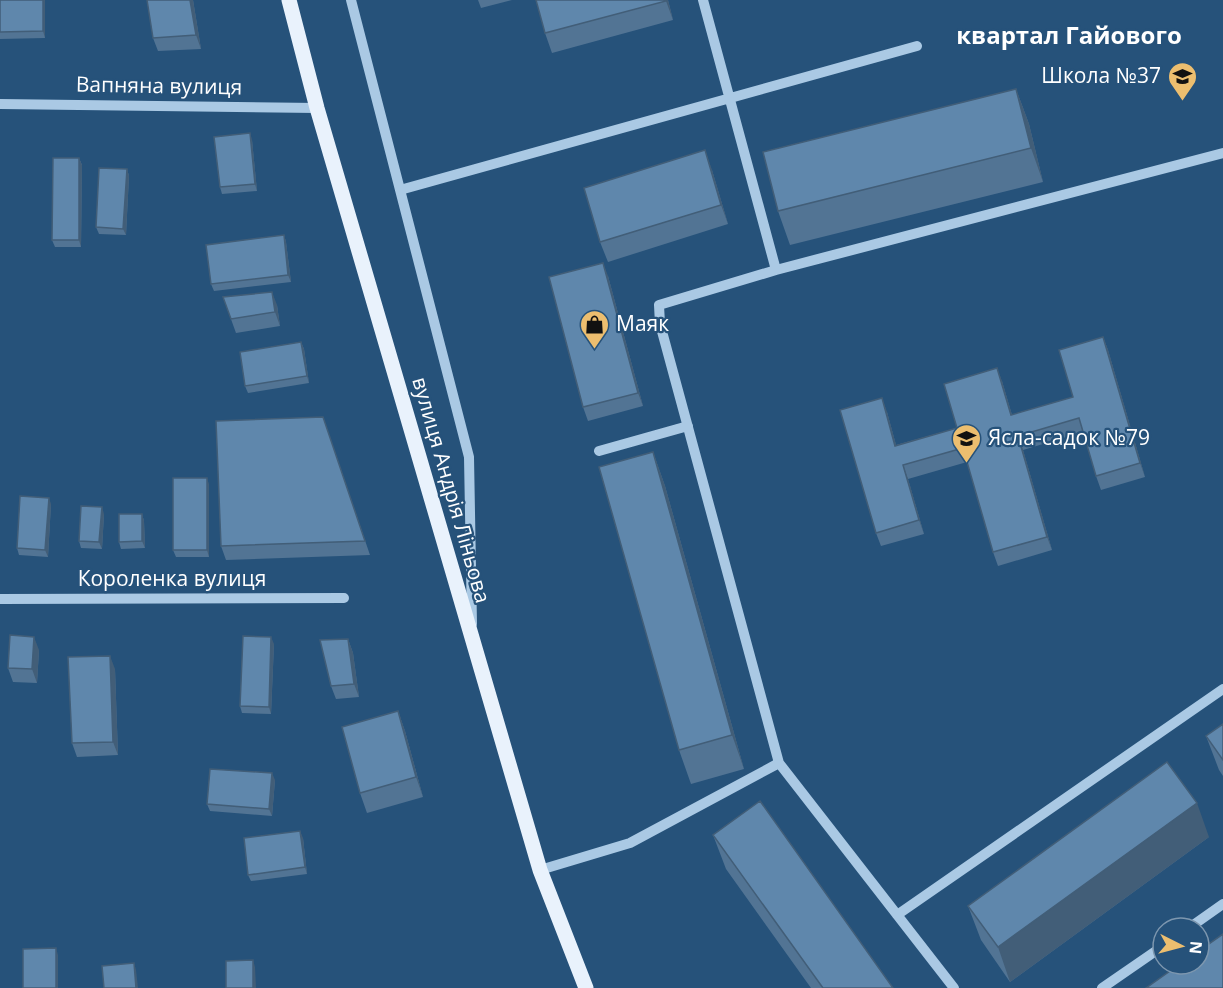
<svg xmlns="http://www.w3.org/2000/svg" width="1223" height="988" font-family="'Open Sans',sans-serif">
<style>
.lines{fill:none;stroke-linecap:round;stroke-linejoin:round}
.minor{stroke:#aac9e4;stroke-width:10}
.major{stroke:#e9f2fc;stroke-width:15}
.wall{fill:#527494}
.shaded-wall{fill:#425e78}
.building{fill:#5f87ac;stroke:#425e78;stroke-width:1.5}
.labels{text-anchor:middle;stroke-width:4.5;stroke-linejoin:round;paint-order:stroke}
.poi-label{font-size:21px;fill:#fff;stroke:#26527a;text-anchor:start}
.street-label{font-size:21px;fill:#fff;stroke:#26527a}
.quarter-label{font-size:24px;font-weight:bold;fill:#fff;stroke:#26527a}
</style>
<rect width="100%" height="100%" fill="#26527a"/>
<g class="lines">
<path class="minor" d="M351,0L469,457L472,624
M703,0L776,270
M0,104L317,108
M400,190L917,46
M599,451L688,426
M0,599L344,598
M540,870L630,843L779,763
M897,915L1223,689
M1189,928L1223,904
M954,988L779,763L660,324L659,305L776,270L1223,153
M1102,988L1163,946"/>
<path class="major" d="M289,0L317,108L540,870L586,988"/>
</g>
<path class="wall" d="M0,0H45V38L0,39Z
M147,0H193L201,49L158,51L153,38Z
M478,0H512L481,8Z
M536,0H668L673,20L552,53L545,33Z
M1016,89L1029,124L1043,182L790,245L778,211Z
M252,140L257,191L222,194L220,187Z
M79,158L82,165L81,247H55L52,240Z
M127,169L129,176L126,235L99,234L96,227Z
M712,170L728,224L608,262L600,242Z
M284,235L286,242L291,282L214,291L211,284Z
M608,276L643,406L588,421L583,407Z
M223,297L277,305L280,326L236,333Z
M1103,337L1108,350L1145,477L1101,490L1096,476L1083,432L1023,450L1052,550L998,566L993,552L967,462L908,479L924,534L881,546L876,533L887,412L896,445L957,428L1002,381L1012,415L1073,397Z
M301,342L304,349L309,383L248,393L245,386Z
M323,417L370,555L226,560L221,546Z
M653,452L665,486L744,769L691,784L679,750Z
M209,484V557H176L173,550Z
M51,504L48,557L19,555L17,548Z
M104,514L102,549L81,548L79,541Z
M142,514L144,521L145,548L121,549L119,542Z
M348,639L353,653L359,697L336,699L331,686Z
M274,644L271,714L242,713L240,706Z
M39,650L37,683L13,682L8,668Z
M115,669L118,755L77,757L72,743Z
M398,711L405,731L423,797L367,813L360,793Z
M1223,724V776L1219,770L1206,736Z
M275,780L272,816L210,811L207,804Z
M713,835L893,988H811L726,869Z
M1209,837L1010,982L981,940L968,906Z
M303,838L307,874L251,881L248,875Z"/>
<path class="shaded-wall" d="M43,0H45V38L43,31Z
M190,0H193L201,49L196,35Z
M666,0H668L673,20L666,1Z
M1016,89L1029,124L1043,182L1031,148Z
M250,133L252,140L257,191L255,184Z
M705,150L712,170L728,224L721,205Z
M79,158L82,165L81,247L79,240Z
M127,169L129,176L126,235L123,229Z
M284,235L286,242L291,282L288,275Z
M603,263L608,276L643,406L638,393Z
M272,292L277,305L280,326L275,312Z
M1103,337L1108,350L1145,477L1140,463Z
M301,342L304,349L309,383L307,376Z
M997,368L1002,381L1016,429L1011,415Z
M882,398L887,412L900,459L895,446Z
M1018,436L1023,450L1052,550L1047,537Z
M653,452L665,486L744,769L732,735Z
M903,465L908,479L924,534L919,520Z
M207,478L209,484V557L207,550Z
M49,498L51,504L48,557L45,550Z
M102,507L104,514L102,549L99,542Z
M142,514L144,521L145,548L142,541Z
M34,637L39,650L37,683L32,669Z
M271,637L274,644L271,714L269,707Z
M348,639L353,653L359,697L354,684Z
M110,656L115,669L118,755L113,742Z
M398,711L405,731L423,797L416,777Z
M272,773L275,780L272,816L269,809Z
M1197,803L1209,837L1010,982L998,947Z
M300,831L303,838L307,874L305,867Z
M56,948L58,955V988H56Z
M253,960L255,967L256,988H253Z
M134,963L136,970L138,988H136Z"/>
<path class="building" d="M0,0H43V31L0,32Z
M147,0H190L196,35L153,38Z
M536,0H666V1L545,33Z
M1016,89L1031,148L778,211L763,152Z
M250,133L255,184L220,187L214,137Z
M705,150L721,205L600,242L584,188Z
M53,158H79V240H52Z
M99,168L127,169L123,229L96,227Z
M284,235L288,275L211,284L206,245Z
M603,263L638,393L583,407L549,277Z
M272,292L275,312L231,319L223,297Z
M1103,337L1140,463L1096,476L1079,418L1018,436L1047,537L993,552L963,448L903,465L919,520L876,533L840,410L882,398L895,446L957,428L944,384L997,368L1011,415L1073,397L1059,350Z
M301,342L307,376L245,386L240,352Z
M323,417L365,541L221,546L216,421Z
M653,452L732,735L679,750L599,467Z
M173,478H207V550H173Z
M20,496L49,498L45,550L17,548Z
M81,506L102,507L99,542L79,541Z
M119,514H142V541L119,542Z
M10,635L34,637L32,669L8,668Z
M243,636L271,637L269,707L240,706Z
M348,639L354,684L331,686L320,640Z
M110,656L113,742L72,743L68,657Z
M398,711L416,777L360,793L342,727Z
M1223,724V760L1206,736Z
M1167,762L1197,803L998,947L968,906Z
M210,769L272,773L269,809L207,804Z
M760,801L893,988H823L713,835Z
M300,831L305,867L248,875L244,838Z
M1223,934V988H1146L1180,964H1199V951Z
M56,948V988H23V949Z
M253,960V988H226V961Z
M134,963L136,988H104L102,966Z"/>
<defs>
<symbol id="school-pin" viewBox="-11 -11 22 30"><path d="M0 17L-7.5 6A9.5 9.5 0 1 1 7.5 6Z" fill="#ecbe6f" stroke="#26527a"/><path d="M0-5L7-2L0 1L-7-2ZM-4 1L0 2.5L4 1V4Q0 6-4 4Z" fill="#111"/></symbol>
<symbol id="shop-pin" viewBox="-11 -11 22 30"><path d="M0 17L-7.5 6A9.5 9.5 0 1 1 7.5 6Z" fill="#ecbe6f" stroke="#26527a"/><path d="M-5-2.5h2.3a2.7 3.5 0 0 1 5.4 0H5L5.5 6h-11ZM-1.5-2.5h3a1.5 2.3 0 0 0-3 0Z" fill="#111"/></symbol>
</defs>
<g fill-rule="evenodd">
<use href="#school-pin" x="1166" y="60" width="33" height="45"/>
<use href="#shop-pin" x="578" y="308" width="33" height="45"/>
<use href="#school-pin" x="950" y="422" width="33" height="45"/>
</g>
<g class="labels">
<g class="poi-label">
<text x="1161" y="83" text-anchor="end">Школа №37</text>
<text x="616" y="331">Маяк</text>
<text x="988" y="445">Ясла-садок №79</text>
</g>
<g class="street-label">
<text transform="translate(159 86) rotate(1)" y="7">Вапняна вулиця</text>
<text transform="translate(451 490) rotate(74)" y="7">вулиця Андрія Ліньова</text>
<text x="172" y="586">Короленка вулиця</text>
</g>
<g class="quarter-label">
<text x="1069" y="44">квартал Гайового</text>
</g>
</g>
<g transform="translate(1181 946) rotate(96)"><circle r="28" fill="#26527a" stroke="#7d97af" stroke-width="1.5"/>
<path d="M0-4.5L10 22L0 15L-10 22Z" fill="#ecbe6f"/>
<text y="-9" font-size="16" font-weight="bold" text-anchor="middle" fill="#ffffff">N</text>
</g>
</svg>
